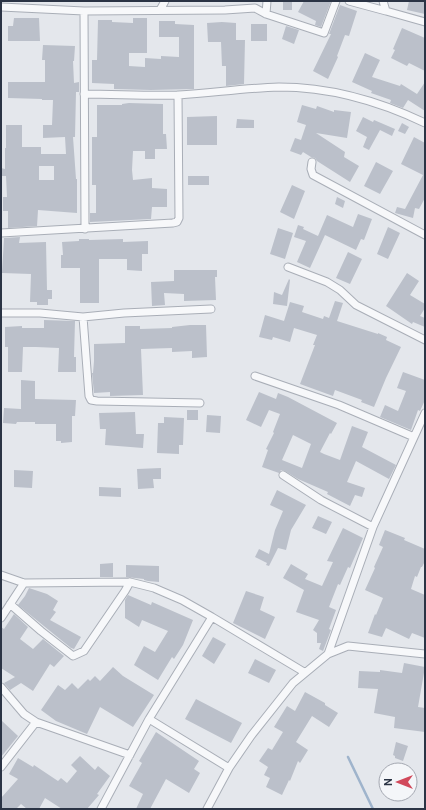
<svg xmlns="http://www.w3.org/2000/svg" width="426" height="810" font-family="Cabin,sans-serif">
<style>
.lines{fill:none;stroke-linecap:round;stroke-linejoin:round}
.stream{stroke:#9fb4cc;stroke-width:2.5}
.building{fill:#bbc0ca;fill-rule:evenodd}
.minor-casing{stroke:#a9aeb7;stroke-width:9}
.minor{stroke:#f7f8fa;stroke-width:7}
</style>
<rect width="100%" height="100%" fill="#e4e7ec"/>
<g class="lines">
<path class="stream" d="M348,757L373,809"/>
</g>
<path class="building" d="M283,1H292V10H283Z
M304,1H331L321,27L315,25L316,21L298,12Z
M409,1H425V14L407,10Z
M340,5L357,11L349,36L345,35L337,56L338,57L328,79L313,71L331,34H329Z
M14,18H39L40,41H8V26H13Z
M133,18H147V53H129V66L145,67V58L161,59V56L179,57V37H159V21H175V24L194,25V89L151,90L114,89V84L92,83V60H97L98,20H112V22L133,23Z
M222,22L236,23V40H245L244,84L226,86V66H222L221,42H208L207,23Z
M251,24H267V41H251Z
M286,26L299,30L294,44L282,39Z
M402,28L425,38V71L409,63L407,66L391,58L395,50L393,49Z
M43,45L75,46L74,61H73L74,83L79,82V92H76L75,137H73L76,179H77V213L38,210L37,226L8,228V211H3V197H7L6,176H1V168L5,169V148H6V125H22V147H41V154H66L65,137L43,138V125H52L53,100H42V99L8,98V82H45V60H42ZM39,166H54V180H39Z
M365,53L380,60L372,77L400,86L401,84L417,94L425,82V111L408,100L403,108L390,103L391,100L371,93L372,91L352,82Z
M129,103L163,104V134H166L167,149H155V159H145V151H133L132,170L133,180L152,178V188L167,189V207H152L151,219L90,222V213H96V185H92V137H97V105H122V104Z
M302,105L316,109L317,106L334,112V110L351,112L347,138L316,133L345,152L344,157L359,166L350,182L317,161L315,158L311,157L303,152L301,155L290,151L295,138L301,140L306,125L297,122Z
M217,116V145H187V117Z
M363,117L373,122L374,120L395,129L392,136L380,130L369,150L363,147L367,137L356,131Z
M237,119L254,120V128H236Z
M402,123L409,127L405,134L398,131Z
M414,137L425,143V198L419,209L415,208L413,218L395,213L397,207L405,209L423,175L401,164Z
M376,162L393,171L380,194L364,186Z
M188,176H209V185H188Z
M292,185L305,191L294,219L280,212Z
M337,197L345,201L343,208L335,204Z
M358,214L372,219L364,240L361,239L356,250L325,235L310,268L297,262L306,241L294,237L298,225L304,227L303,229L318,236L327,215L353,227Z
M388,227L400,233L388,259L377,254Z
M278,228L293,233L285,259L270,254Z
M20,237L19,243L46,242L47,290H52V299H48V305H37V302H30L31,274L2,273L4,238Z
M79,239H89V240L123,239V242L148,241V254H142V271L127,270V259H99V303H80V268H61V255H63L62,242L79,241Z
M348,252L362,259L350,284L336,278Z
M174,270H217V277H215L216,300L184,301V294L164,293L165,305L152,306L151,282L174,281Z
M407,273L419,281L410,295L425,304V308L420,316L425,318V327L413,322L412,324L386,306Z
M289,279L290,280L287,306L273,304L274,292L282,295Z
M335,301L343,303L337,321L378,334V333L387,337L386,340L401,347L386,378L374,407L361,402L362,400L335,390L333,396L300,384L315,345H313L317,335L294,328L290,342L273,337L272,340L259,337L265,315L284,321L290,302L304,306L302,312L323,319L324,316L329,318Z
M44,320L75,321L74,357H76V372H58L59,348L36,347H23L22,372H8V347H5V327L22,326V328H44Z
M190,325H206L207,357L192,358V351L172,352V348L141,349L143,395L110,396V392L94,393L92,373H93L94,361V344L125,343V326H140V329L172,328V327Z
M403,372L425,380V400L420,411L418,410L411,430L380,417L385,405L398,411L406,391L397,388Z
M21,380L35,381V399L76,400L75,416H72V442L61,443V441H56V424H35V422H17L16,424L3,423L4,408L21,409Z
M259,392L276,399L278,393L288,397L337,423L331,434L330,433L320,452L324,454L340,460L352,426L368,432L362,447L396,465L389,479L356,461L347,482L365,488L362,497L355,495L350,506L327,494L328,492L298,479L285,471L281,470L279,473L262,467L268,450L266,449L274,433L273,432L280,414L269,410L261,427L246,420ZM293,435L311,444L302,468L282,460Z
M187,410H198V420H187Z
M135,412L136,434H144L143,448L105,445L106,429H100L99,413Z
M207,415L221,416L220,433L206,432Z
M164,417L184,418L183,445H179V454L157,453L158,423H164Z
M161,468V479H153L154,488L138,489L137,469Z
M14,470L33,471L32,488L14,487Z
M99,487L121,488V497L99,496Z
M277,490L306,505L291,530L286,550L278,548L269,566L266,565L267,563L255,557L259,549L269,554L275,530L283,511L270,505Z
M318,516L332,522L326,534L312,528Z
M343,528L363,538L350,568L348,567L340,585L338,584L329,607L336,610L329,629L331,630L323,651L319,649L321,643H317V633L313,630L319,620L296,612L304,590L283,578L291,564L308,574L305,579L322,586L333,562L327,561Z
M385,530L405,538L404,540L425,549V561L422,567H421L417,577L415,576L411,589L425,595V638L412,633L409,639L386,628L382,637L368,633L375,614L376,615L383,598L365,590L375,568L374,567L383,547L379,545Z
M113,563V577H100V564Z
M126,565L159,566V582L148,581L144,580V579L126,577Z
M29,588L47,594L58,601L53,610L56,612L50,620L81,637L74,649L71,648L50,631L18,605L25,596Z
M246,591L264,597L260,610L275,617L265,639L233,623Z
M128,595L151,605L152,602L193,620L183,645L174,659L172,657L158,680L134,665L144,646L155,652L168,631L142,620L139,627L125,618V600Z
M14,614L28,627L20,639L33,649L43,639L64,656L54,667L50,664L33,691L21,683L10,690L4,683L15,677L1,668V627L4,629Z
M213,637L226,644L214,664L202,656Z
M255,659L276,670L269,683L248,673Z
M404,663L425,667L418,707L425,708V732L394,728L395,717L374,713L378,689L358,688L359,671L380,672V670L402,673Z
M113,667L123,676L154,695L133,727L100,707L87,734L56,721L41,710L58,685L65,690L72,683L78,689L88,679L90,681L95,676L100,681Z
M305,692L325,703V705L338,713L329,727L312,716L296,742L308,750L300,763L298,761L290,781L289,780L282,795L266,787L270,778L264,775L268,767L259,761L268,748L272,750L283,732L274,727L287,706L295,711Z
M196,699L242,723L231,743L185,719Z
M1,720L18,736L1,757Z
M156,732L199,761L194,769L200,773L189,793L166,779L150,809H136L143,794L129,786L142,763L139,761Z
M396,742L408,746L403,761L395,758V756L393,755Z
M80,756L95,770L98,766L110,776L97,794L99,795L87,809H62L45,798L39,809H27L21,804L16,809H1V798L18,779L9,774L18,758L33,767L34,765L58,781L61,778L67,783L77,771L71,765Z"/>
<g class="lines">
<defs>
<path id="minor" d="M349,1L386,11
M383,1L386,11L425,22
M1,7L84,11L225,10L255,8L266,14L324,33L336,1
M160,10L165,1
M84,11L85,229
M266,14L267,1
M84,94C116,94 147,96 179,95C212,93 245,88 279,87C330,87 379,101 425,123
M312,162L311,169L313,175L425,235
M1,233L173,223L177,222L179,218L178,95
M288,267L327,282L340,290L356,305L425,340
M1,313H40L83,317L124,313L211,309
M83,317L89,396L91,400L97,401L200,403
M255,376L339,405L414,437
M283,475L321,500L373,527
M1,575L24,583L130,582L154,588L182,600L212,617L304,672
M10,604L41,631L73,656L84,651L125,591L130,582
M1,618L24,583
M328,654L373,527L425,413
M1,687L24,714L36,722L130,755
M149,719L229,768
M1,767L36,722
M101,809L149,719L212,617
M207,809L229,768L251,736L293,683L328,654L348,646L425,654"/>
</defs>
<use href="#minor" class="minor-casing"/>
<use href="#minor" class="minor"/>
</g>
<rect width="426" height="810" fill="none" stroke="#2b3445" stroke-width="4"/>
<g transform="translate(398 782) rotate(270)"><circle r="19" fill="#f4f6f9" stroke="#a4a8b1"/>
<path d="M0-3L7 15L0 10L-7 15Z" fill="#d1495b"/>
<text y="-6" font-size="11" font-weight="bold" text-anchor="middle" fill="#2b3445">N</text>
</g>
</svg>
